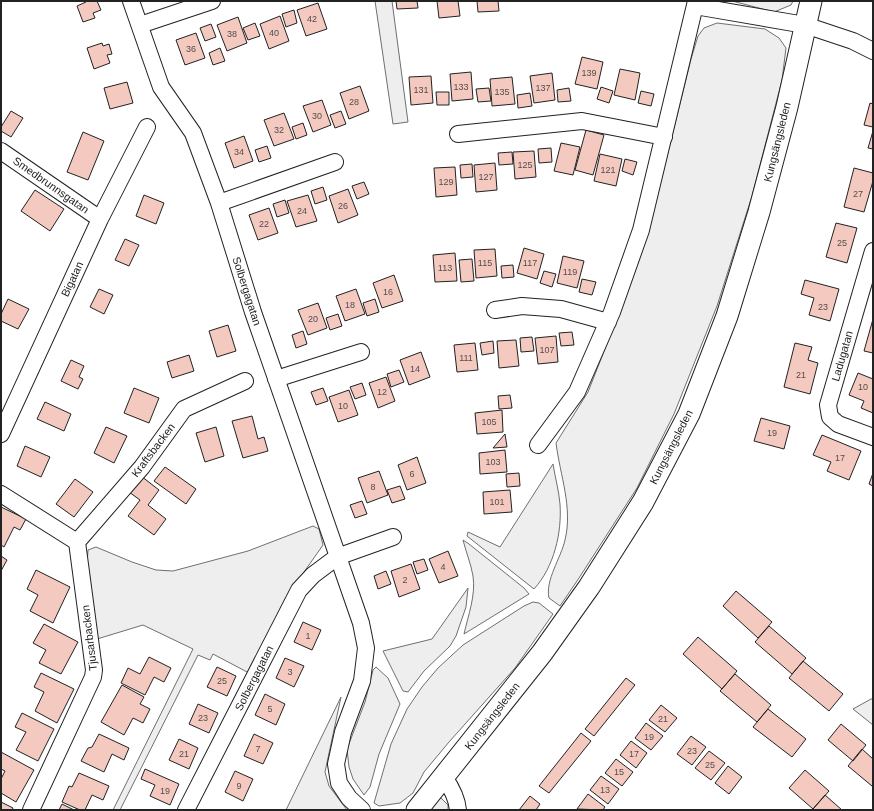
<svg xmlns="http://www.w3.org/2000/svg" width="874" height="811" font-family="Arial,sans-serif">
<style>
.green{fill:#eee;stroke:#6f6f6f}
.building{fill:#f3c9c0;stroke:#222}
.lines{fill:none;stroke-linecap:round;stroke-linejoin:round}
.minor-casing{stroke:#222;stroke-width:18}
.major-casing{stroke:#222;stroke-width:23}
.minor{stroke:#fff;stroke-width:16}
.major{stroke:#fff;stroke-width:21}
.labels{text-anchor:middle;stroke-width:3;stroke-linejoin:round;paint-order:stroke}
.number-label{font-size:9px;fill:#564c4a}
.street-label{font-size:11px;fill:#222;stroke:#fff}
</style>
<rect width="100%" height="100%" fill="#fff"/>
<path class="green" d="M375,1H392L408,122L393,124Z
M732,1H793L791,5L774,12Z
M717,23L765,29L779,38L786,48L782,80L752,196L717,306L674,414L637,488L579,578L560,606L549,598C545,580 561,558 565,540C573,508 560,475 556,443L588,392L612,331L650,225L691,59L698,36L704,28Z
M553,464C555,477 559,491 560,504C562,533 554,567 534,589L467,536L468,532L500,547Z
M313,526L319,529L323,545L285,599L249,673L213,654L210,660L198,655L120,810H113L193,649L143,625L97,639L87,565L88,550L96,547L132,562L156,570L173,571L248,551Z
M463,540L469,544L524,588L529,594L464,634C468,616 476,595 473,576C471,564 466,552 463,540Z
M468,588L466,607L456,636L450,646L424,671L408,692L403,691L383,651L432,639Z
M533,602L539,603L553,614L515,668L449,742L424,772L413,793L400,803L379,806L374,803L391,744L407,709L422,687L438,668L463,645L524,606Z
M376,667L388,678L400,704L379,754L370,787L364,795L353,779L349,767L347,749L365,702L373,670Z
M341,697L325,772L329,786L347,810H286Z
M871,699H873V725L853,709Z
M441,798L448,805V810H428L437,799Z"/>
<path class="building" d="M85,1H97L101,10L93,13L95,18L83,22L77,6L86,2Z
M396,1H417L418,8L397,9Z
M437,1H458L460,16L439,18Z
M477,1H498L499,11L478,12Z
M318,3L327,29L306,36L297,10Z
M294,10L297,23L286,27L282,14Z
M280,16L289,41L269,49L260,24Z
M238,17L247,43L227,51L217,25Z
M255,23L260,36L248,40L243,28Z
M211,24L216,37L205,41L200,28Z
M196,33L205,58L185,65L176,40Z
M102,43L103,46L109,44L112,54L107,55L110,63L94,69L87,48Z
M220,48L225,61L213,65L209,53Z
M582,57L603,62L597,89L575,84Z
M620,69L640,73L635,100L614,95Z
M471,72L473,99L452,101L450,74Z
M552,73L555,100L534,103L530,76Z
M431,76L433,103L411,105L409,77Z
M512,77L515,104L492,106L490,79Z
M127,82L133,103L110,109L104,88Z
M360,86L369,111L349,119L340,93Z
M601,87L613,91L609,103L597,99Z
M489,88L491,101L478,102L476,89Z
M569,88L571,101L558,102L557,90Z
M641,91L654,94L651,106L638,103Z
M436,92H449V105H437Z
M530,93L532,106L518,108L517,95Z
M322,100L331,125L313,132L303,106Z
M870,103L873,104V127L864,125Z
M11,111L23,118L11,137L1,131V127Z
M341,111L346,124L335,128L330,115Z
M284,113L294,139L274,146L264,120Z
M303,123L307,135L296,139L292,127Z
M586,130L604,135L593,175L575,170Z
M873,131V149L868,148Z
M83,132L104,141L88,180L67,172Z
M244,136L253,161L234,168L225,143Z
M561,143L580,147L573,175L554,171Z
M267,146L271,158L259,162L255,150Z
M551,148L552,162L539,163L538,149Z
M534,151L536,177L515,179L513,152Z
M512,152L513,164L499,165L498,153Z
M600,154L622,159L616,186L594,181Z
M625,159L637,162L633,175L622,171Z
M495,163L497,190L476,192L474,165Z
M472,164L473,177L461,178L460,165Z
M455,167L457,195L436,197L434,168Z
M854,168L873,173V181L864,212L844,207Z
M364,182L369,194L357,199L352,186Z
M323,187L327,200L315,204L311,191Z
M348,189L358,215L338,223L329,196Z
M35,190L64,209L50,231L21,211Z
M144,195L164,203L156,224L136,216Z
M308,195L317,221L296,227L287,201Z
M285,200L289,213L277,217L273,204Z
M269,208L278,233L258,240L249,215Z
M836,223L857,228L847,263L826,257Z
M125,239L139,245L129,266L115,260Z
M524,248L544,254L537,279L517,273Z
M495,249L497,276L476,278L474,250Z
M455,253L457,281L435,282L433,255Z
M563,256L584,261L577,288L557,283Z
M472,259L474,281L461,282L459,260Z
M513,265L514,277L502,278L501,266Z
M544,271L556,274L552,287L540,283Z
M394,275L403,301L382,308L373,283Z
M582,279L596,282L592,295L579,292Z
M805,280L839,289L830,321L809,315L814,298L801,294Z
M99,289L113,295L104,314L90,307Z
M356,289L365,314L345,321L336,296Z
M8,299L29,309L18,329L1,321V314Z
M375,299L379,312L367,316L363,303Z
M318,303L327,328L308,335L298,310Z
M338,314L342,326L330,330L326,318Z
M873,319V353L864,351Z
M228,325L236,351L217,357L209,331Z
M303,331L307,344L296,348L292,335Z
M572,332L574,345L561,346L559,333Z
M556,336L558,362L538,364L535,338Z
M532,337L534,351L521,352L520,338Z
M516,340L519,366L499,368L497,341Z
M493,341L494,353L482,355L480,343Z
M475,343L478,370L457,372L454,345Z
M795,343L812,347L808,360L818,363L810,394L784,387Z
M421,352L430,377L409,385L400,360Z
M189,355L194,371L172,378L167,362Z
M71,360L84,366L79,377L83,379L78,389L61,381Z
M399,370L404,382L391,387L387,374Z
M858,373L873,379V413L861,408L864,401L849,395Z
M386,377L395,401L378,408L369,383Z
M362,383L366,395L355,399L350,387Z
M134,388L159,398L149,423L124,413Z
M323,388L328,401L316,405L311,392Z
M349,390L358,415L338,422L329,397Z
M510,395L512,408L499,409L498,396Z
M45,402L71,414L64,431L37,419Z
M502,410L503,432L477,434L475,413Z
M252,416L258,439L264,437L268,451L243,458L232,421Z
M761,418L790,426L784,449L754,441Z
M106,427L127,436L114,463L94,453Z
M216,427L224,456L205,462L196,433Z
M505,434L507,447L493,448Z
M822,435L861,451L849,480L827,471L831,462L813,455Z
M25,446L50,457L41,477L17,466Z
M505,450L507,472L480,474L479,453Z
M417,457L426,483L407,490L398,465Z
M165,467L196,489L186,504L154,481Z
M379,471L388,495L367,503L358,478Z
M519,473L520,486L507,487L506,474Z
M873,473V486L869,484Z
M141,476L159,490L148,505L166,519L154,535L128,516L140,500L129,492Z
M75,479L93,492L74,517L56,504Z
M400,486L405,499L392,503L387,490Z
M510,490L512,512L484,514L483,492Z
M362,501L367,514L355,518L350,505Z
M1,507L26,519L20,530L14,527L4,547L1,545Z
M448,551L458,576L439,583L429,559Z
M1,556L7,560L1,571Z
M424,559L428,570L417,574L413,562Z
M411,564L420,589L399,597L391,571Z
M36,570L70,587L53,623L30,611L38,595L27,589Z
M386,571L391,584L378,589L374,576Z
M736,591L772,622L758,638L723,606Z
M303,622L321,630L312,650L294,642Z
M44,624L78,642L61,674L39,663L46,650L33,643Z
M769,626L806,658L792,674L755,642Z
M698,637L737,671L722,689L683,654Z
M149,657L171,668L164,682L154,677L145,695L121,683L128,668L140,674Z
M285,658L304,666L294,687L276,678Z
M803,661L843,694L829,711L789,678Z
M217,667L236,676L227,696L207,687Z
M41,673L74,689L57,723L35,711L44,692L34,687Z
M735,674L771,705L757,722L720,691Z
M626,678L635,685L594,736L585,729Z
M122,685L144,697L140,704L150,709L143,723L133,718L124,735L101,722Z
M265,694L285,704L276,725L255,715Z
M198,704L218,713L209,733L189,724Z
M661,705L677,718L665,732L649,720Z
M768,709L806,739L792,757L753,727Z
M22,713L54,729L38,761L16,750L26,732L15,727Z
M646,723L663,736L651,750L635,738Z
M841,724L866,745L853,761L828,740Z
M581,733L591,741L549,793L539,786Z
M99,734L129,748L124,760L112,754L104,772L81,761L88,748L92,747Z
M254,734L273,743L263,764L244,756Z
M691,736L706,747L692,765L677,754Z
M179,739L198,748L189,769L169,760Z
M631,741L647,753L636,768L620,755Z
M862,749L873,759V785L872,786L848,766Z
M709,751L725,763L711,780L695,768Z
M1,752L34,770L16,802L1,793V779L5,771L1,769Z
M616,759L633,772L622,786L605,773Z
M728,766L742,777L729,794L715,783Z
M145,769L179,784L170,805L150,796L155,785L141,779Z
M805,770L829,791L813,809L789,788Z
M235,771L253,779L243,801L225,792Z
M79,773L109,786L103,800L92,795L85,810H80L62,802L69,786L72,787Z
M601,776L619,789L608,804L590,790Z
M588,794L605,807L603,810L577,809Z
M825,795L842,810H812Z
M530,796L540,804L536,810H519Z
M1,802L13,808L12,810H1Z
M62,804L74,810H59Z"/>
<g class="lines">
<defs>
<path id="minor" d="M131,1L161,87L193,133L219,203L253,312L361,623L366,648L362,681L343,732L336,764L339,783L349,798L362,810
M695,6L805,25L853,41L873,51
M140,25L212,1
M458,134L582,121L664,137
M1,151L100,219
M219,203L335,162
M873,251L828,405L830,417L838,424L873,437
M495,310L522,306L561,309L608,322
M276,379L361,352
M1,434L100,219L147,127
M538,445L577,392L612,312L641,230L696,1
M1,494L77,542
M77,542L142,467L184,409L245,381
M444,777C451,787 457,798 458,810
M31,810L93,677L94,670L77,542
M186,810L299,590L313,575L337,557L393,537"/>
<path id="major" d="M417,810L542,653L589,587L643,502L689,414L727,316L759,212L787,107L811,1"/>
</defs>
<use href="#minor" class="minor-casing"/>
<use href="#major" class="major-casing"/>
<use href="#minor" class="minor"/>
<use href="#major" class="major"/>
</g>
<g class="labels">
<g class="number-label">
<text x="312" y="22">42</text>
<text x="274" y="36">40</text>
<text x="232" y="37">38</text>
<text x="191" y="52">36</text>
<text x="589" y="76">139</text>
<text x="461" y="90">133</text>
<text x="543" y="91">137</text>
<text x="421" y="93">131</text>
<text x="502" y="95">135</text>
<text x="354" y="105">28</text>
<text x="317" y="119">30</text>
<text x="279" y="133">32</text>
<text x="239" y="155">34</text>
<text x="525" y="168">125</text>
<text x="608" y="173">121</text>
<text x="486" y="180">127</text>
<text x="446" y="185">129</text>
<text x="858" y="197">27</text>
<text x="343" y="209">26</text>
<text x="302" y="214">24</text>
<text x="264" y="227">22</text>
<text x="842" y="246">25</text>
<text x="485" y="266">115</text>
<text x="530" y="266">117</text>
<text x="445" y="271">113</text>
<text x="570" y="275">119</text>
<text x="388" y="295">16</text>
<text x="350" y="308">18</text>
<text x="823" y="310">23</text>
<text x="313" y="322">20</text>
<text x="547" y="353">107</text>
<text x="466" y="361">111</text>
<text x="415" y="372">14</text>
<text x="801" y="378">21</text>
<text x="863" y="390">10</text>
<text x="382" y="395">12</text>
<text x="343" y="409">10</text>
<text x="489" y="425">105</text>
<text x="772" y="436">19</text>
<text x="840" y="461">17</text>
<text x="493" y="465">103</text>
<text x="412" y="477">6</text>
<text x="373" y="490">8</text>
<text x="497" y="505">101</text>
<text x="443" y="570">4</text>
<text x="405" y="583">2</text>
<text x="308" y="639">1</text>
<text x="290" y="675">3</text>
<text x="222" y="684">25</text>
<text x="270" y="712">5</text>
<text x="203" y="721">23</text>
<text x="663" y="722">21</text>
<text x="649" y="740">19</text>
<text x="258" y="752">7</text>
<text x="692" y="754">23</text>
<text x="184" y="757">21</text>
<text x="634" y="757">17</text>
<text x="710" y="768">25</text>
<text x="619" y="775">15</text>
<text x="239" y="789">9</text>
<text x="605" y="793">13</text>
<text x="165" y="794">19</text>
</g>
<g class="street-label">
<text transform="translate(777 142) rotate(-76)" y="4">Kungsängsleden</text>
<text transform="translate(51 185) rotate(35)" y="4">Smedbrunnsgatan</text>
<text transform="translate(72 279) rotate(-65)" y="4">Bigatan</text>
<text transform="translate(247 291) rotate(72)" y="4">Solbergagatan</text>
<text transform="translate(842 356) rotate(-74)" y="4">Ladugatan</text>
<text transform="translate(671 447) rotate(-63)" y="4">Kungsängsleden</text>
<text transform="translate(153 450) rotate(-53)" y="4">Kraftsbacken</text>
<text transform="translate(89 638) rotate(-97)" y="4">Tjusarbacken</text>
<text transform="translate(254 678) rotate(-63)" y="4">Solbergagatan</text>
<text transform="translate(492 716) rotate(-52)" y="4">Kungsängsleden</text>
</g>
</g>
<rect width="874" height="811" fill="none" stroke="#222222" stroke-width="4"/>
</svg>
